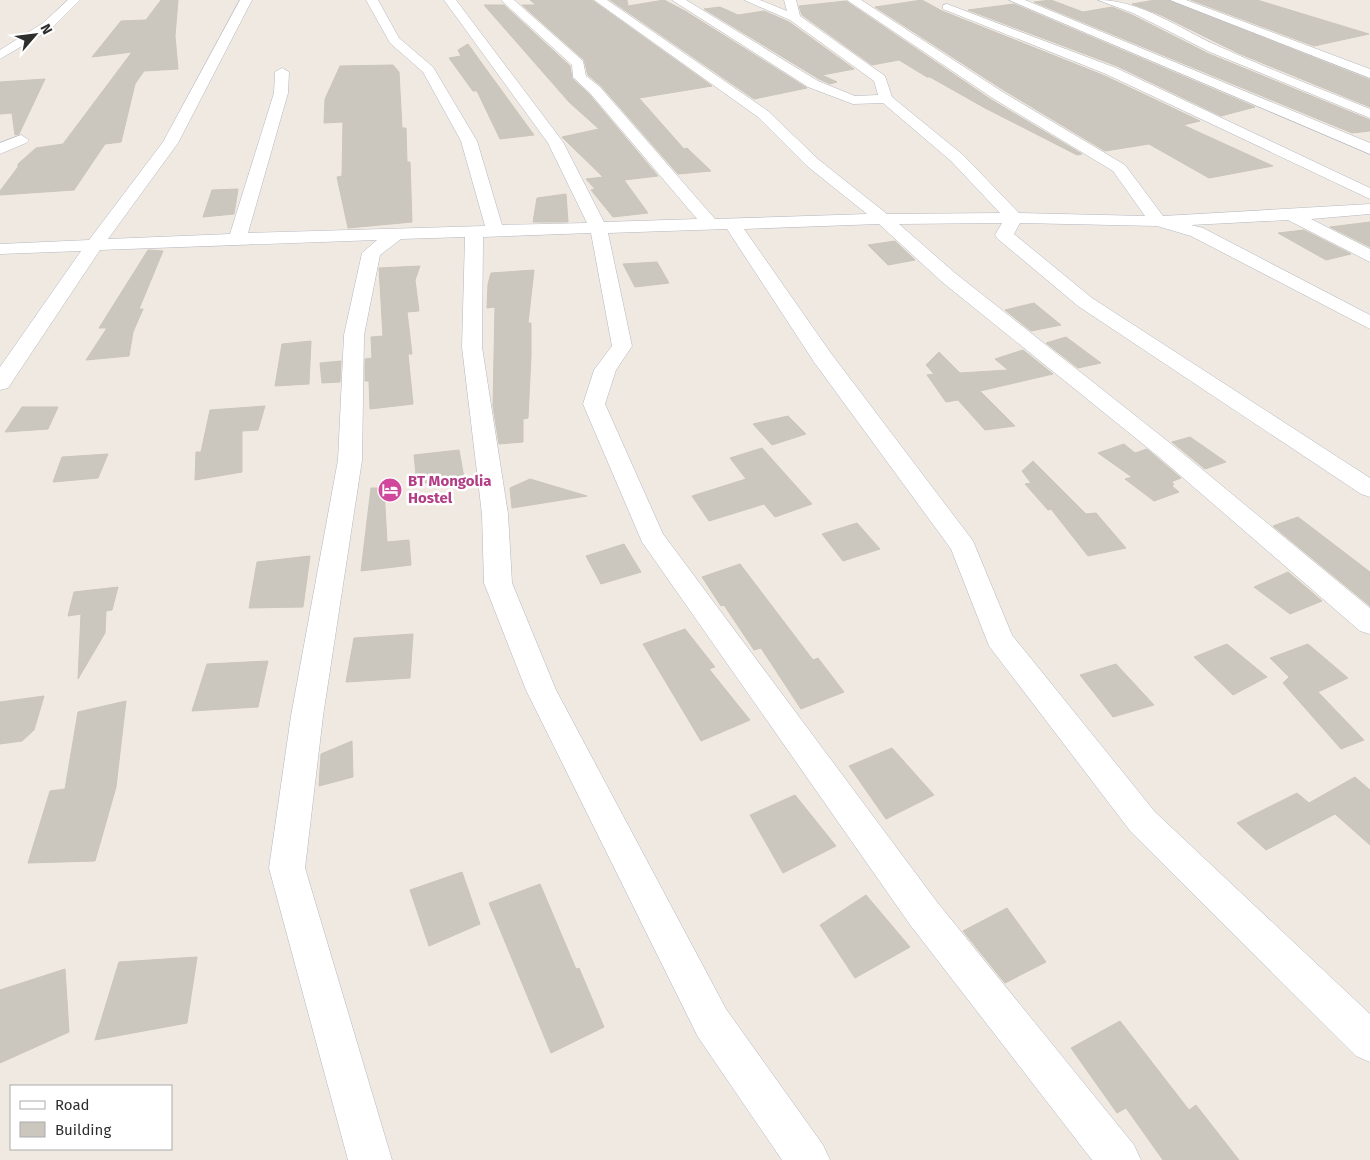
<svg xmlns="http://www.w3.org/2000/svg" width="1370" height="1160" font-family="'Fira Sans',sans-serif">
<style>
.building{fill:#cbc7bf;stroke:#cbc5ba}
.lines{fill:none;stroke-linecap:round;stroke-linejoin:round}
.minor-casing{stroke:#b4b7c1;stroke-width:1}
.minor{fill:#fff;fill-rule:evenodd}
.labels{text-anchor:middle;stroke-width:5;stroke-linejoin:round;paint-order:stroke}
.hotel-label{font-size:15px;font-weight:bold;fill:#b23c85;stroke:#fff;text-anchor:start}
</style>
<rect width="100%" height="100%" fill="#efe9e1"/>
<path class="building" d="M161,0H178L175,36L178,69L144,71L135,84L121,142L105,144L74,190L0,195V191L18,167V164L36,148L63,144L132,52L92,57L121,21L146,20Z
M530,0H592L712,86L639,98L684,149L687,148L711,171L678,174L601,86L588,75L584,60L522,5H536Z
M610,0H627L628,6L664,0L685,11L807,88L754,99Z
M922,0L942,11L1105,76L1200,121L1183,125L1273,166L1209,178L1149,144L1105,151L1002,89L875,7Z
M1051,0L1083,12L1112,7L1132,15L1209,54L1370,120V131L1352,133L1034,2Z
M1155,0H1168L1370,80V107L1238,53L1161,15L1132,4Z
M1191,0H1257L1369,34L1314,46Z
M846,1L990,99L1082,154L1077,155L985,108L930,77H927L899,60L872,65L802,15L799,6Z
M1014,4L1255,107L1221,116L1117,66L968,10Z
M484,5H504L570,66L572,78L589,94L658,176L624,180L648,213L613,217L591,190L595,189L586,179L603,177L562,137L599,129L569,102Z
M720,7L738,15L764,11L789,22L854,69L822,75L837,82L830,84L819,79L704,9Z
M468,44L483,65L534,135L500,139L477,91H473L449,58L461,56L458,50Z
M393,65L399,72L402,128H406L407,162H410L412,222L348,228L337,177L342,176L343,122L324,123L325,99L340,66Z
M45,79L19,134L15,135L12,113L0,114V82Z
M238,189L234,214L203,217L212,190Z
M566,194L568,222H533L537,198Z
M1370,222V247L1330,227Z
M1304,230L1351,254L1326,260L1278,233Z
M895,241L915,260L888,265L868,245Z
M148,250L163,251L139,309H143L133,332L129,356L86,360L107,328H99Z
M657,262L669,283L635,287L623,264Z
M420,266L415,280L419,311L407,312L412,354H408L413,404L370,409L369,381H365V359L372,358L371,337L383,336L379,268Z
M534,270L528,323H531V356L528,418L523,419V442L499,444L493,406L495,307L487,308L488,284L491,273Z
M1034,303L1061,325L1031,331L1005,310Z
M1066,337L1101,363L1078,368L1046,343Z
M311,341L309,384L275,386L282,344Z
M1023,350L1053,374L980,391L1015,426L985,430L958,400L946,402L927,375L934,374L926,365L939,352L960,373L1008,370L995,359Z
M341,361L340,382L322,383L320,363Z
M265,406L258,430L242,431V472L195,480L196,452H201L210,410Z
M22,407H58L48,429L5,432Z
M788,416L806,434L772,445L753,424Z
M1190,437L1226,462L1205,469L1172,442Z
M1124,444L1135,453L1147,449L1181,478L1171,482L1174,484L1172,486L1179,492L1154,501L1125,479L1132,477L1098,453Z
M762,448L812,504L775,517L764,504L709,521L692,496L746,479L730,458Z
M459,450L464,478L417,484L414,455Z
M108,454L98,478L53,482L62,457Z
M1033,461L1086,514L1096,513L1126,548L1088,556L1051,509L1048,510L1025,484L1031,483L1022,471Z
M530,479L587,496L512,508L510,488Z
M371,488H384L387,542L409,540L411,565L361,571Z
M1298,517L1370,572V606L1273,526Z
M857,523L880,549L843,561L822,534Z
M624,544L641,572L601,584L586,556Z
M310,556L303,607L249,608L257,562Z
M740,564L813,660L818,658L844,692L801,709L761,648L754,650L724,605L721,606L702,577Z
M1288,572L1322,601L1290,614L1254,587Z
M118,587L112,610L106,611L105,633L78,679L81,614L68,616L74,592Z
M685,629L715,667L709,669L750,720L701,741L643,644Z
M413,634L410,678L346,682L354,638Z
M1227,644L1267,677L1233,695L1194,657Z
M1308,644L1348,678L1318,692L1364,740L1341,749L1283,683L1289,677L1270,658Z
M268,661L258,707L192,711L207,664Z
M1116,664L1154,705L1113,717L1080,675Z
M44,696L34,730L22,741L0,744V702Z
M126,701L116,787L95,861L28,863L50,791L65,789L78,712Z
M352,741L353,777L319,786L321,754Z
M892,748L934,795L886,819L849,766Z
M1355,777L1370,790V845L1335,814L1266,850L1237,823L1297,793L1309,803Z
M795,795L836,846L783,873L750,815Z
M462,872L480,924L429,946L410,890Z
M540,884L576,969L579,968L604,1027L551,1053L489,903Z
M866,895L910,947L855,978L820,925Z
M1007,908L1046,962L1005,983L963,931Z
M197,957L187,1023L95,1040L119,962Z
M65,969L69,1032L0,1063V990Z
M1120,1021L1189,1110L1196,1105L1239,1160H1163L1126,1108L1117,1113L1071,1048Z"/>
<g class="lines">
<defs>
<path id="minor" d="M68,0H80L51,29L0,59V50L43,23Z
M240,0H252L178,143L108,239L230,234L274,93L275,72L282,68L289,72L288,93L248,233L485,226L461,141L423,72L390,43L366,0H378L399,38L433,67L477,141L502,225L587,223L548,143L444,0H456L563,142L604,222L697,219L590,93L573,77L572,65L501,0H514L583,61L586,76L600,87L715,219L867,214L807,166L758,117L594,0H607L768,111L819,160L887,214L1000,213L951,161L883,103L853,104L808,87L672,0H686L818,81L855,96L878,95L874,81L790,20L744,0H760L787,11L784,0H796L800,16L885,76L892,97L963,155L1019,213L1145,216L1113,171L991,97L847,0H861L1001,91L1125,165L1163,216L1370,204V214L1311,219L1370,249V262L1288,220L1191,225L1203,228L1370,315V329L1191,236L1157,226L1020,223L1014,234L1092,298L1370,478V497L1361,494L1078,306L998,239L995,235L1002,223L899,224L955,273L1175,447L1370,608V634L1360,631L1159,457L941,281L879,224L744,229L830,352L973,541L1012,635L1155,812L1370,1014V1062L1356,1056L1131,832L989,646L951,549L814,362L727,229L608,233L632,346L616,370L605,404L663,534L937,902L1134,1145L1141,1160H1092L911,926L642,542L583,404L594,370L612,346L591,233L483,237L482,347L508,514L512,583L556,690L726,1009L823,1145L830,1160H782L698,1037L526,690L484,583L482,514L462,347L465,237L401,239L380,255L364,335L362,460L323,716L305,868L392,1160H348L269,868L291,716L338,460L344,335L362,253L377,240L100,250L8,388L0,390V367L81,251L0,254V244L89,240L163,142Z
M1009,0H1025L1370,143V154Z
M1098,0C1141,0 1180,29 1218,46C1268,69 1319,88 1370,109V118L1210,52L1133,13Z
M1170,0H1186L1370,69V78Z
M947,4L1116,68L1370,188V199L1106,74L943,9V5Z
M21,135L29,140L26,143L0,154V143Z"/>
</defs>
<use href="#minor" class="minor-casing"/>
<use href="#minor" class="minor"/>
</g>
<defs>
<symbol id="hotel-disc" viewBox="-11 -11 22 22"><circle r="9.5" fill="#d1479c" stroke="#fff"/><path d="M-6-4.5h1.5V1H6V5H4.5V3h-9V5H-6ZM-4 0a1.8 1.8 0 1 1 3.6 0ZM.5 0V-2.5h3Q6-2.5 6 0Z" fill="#fff"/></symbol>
</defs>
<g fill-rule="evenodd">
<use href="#hotel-disc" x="376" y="476" width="28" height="28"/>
</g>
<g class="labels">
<g class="hotel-label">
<text x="408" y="486">BT Mongolia<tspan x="408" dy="17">Hostel</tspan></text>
</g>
</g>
<rect x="10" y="1085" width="162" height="65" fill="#ffffff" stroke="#ababab"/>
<rect x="20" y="1101" width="25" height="8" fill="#ffffff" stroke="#ababab"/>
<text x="55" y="1110" font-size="15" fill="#2e2e2e">Road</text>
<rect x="20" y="1122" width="25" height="15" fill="#cbc7bf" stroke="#ababab"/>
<text x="55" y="1135" font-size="15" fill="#2e2e2e">Building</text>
<g transform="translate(35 35) rotate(62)" stroke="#ffffff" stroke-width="4" paint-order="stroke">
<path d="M0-4L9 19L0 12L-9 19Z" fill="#2e2e2e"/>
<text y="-8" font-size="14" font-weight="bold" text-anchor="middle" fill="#2e2e2e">N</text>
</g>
</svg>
